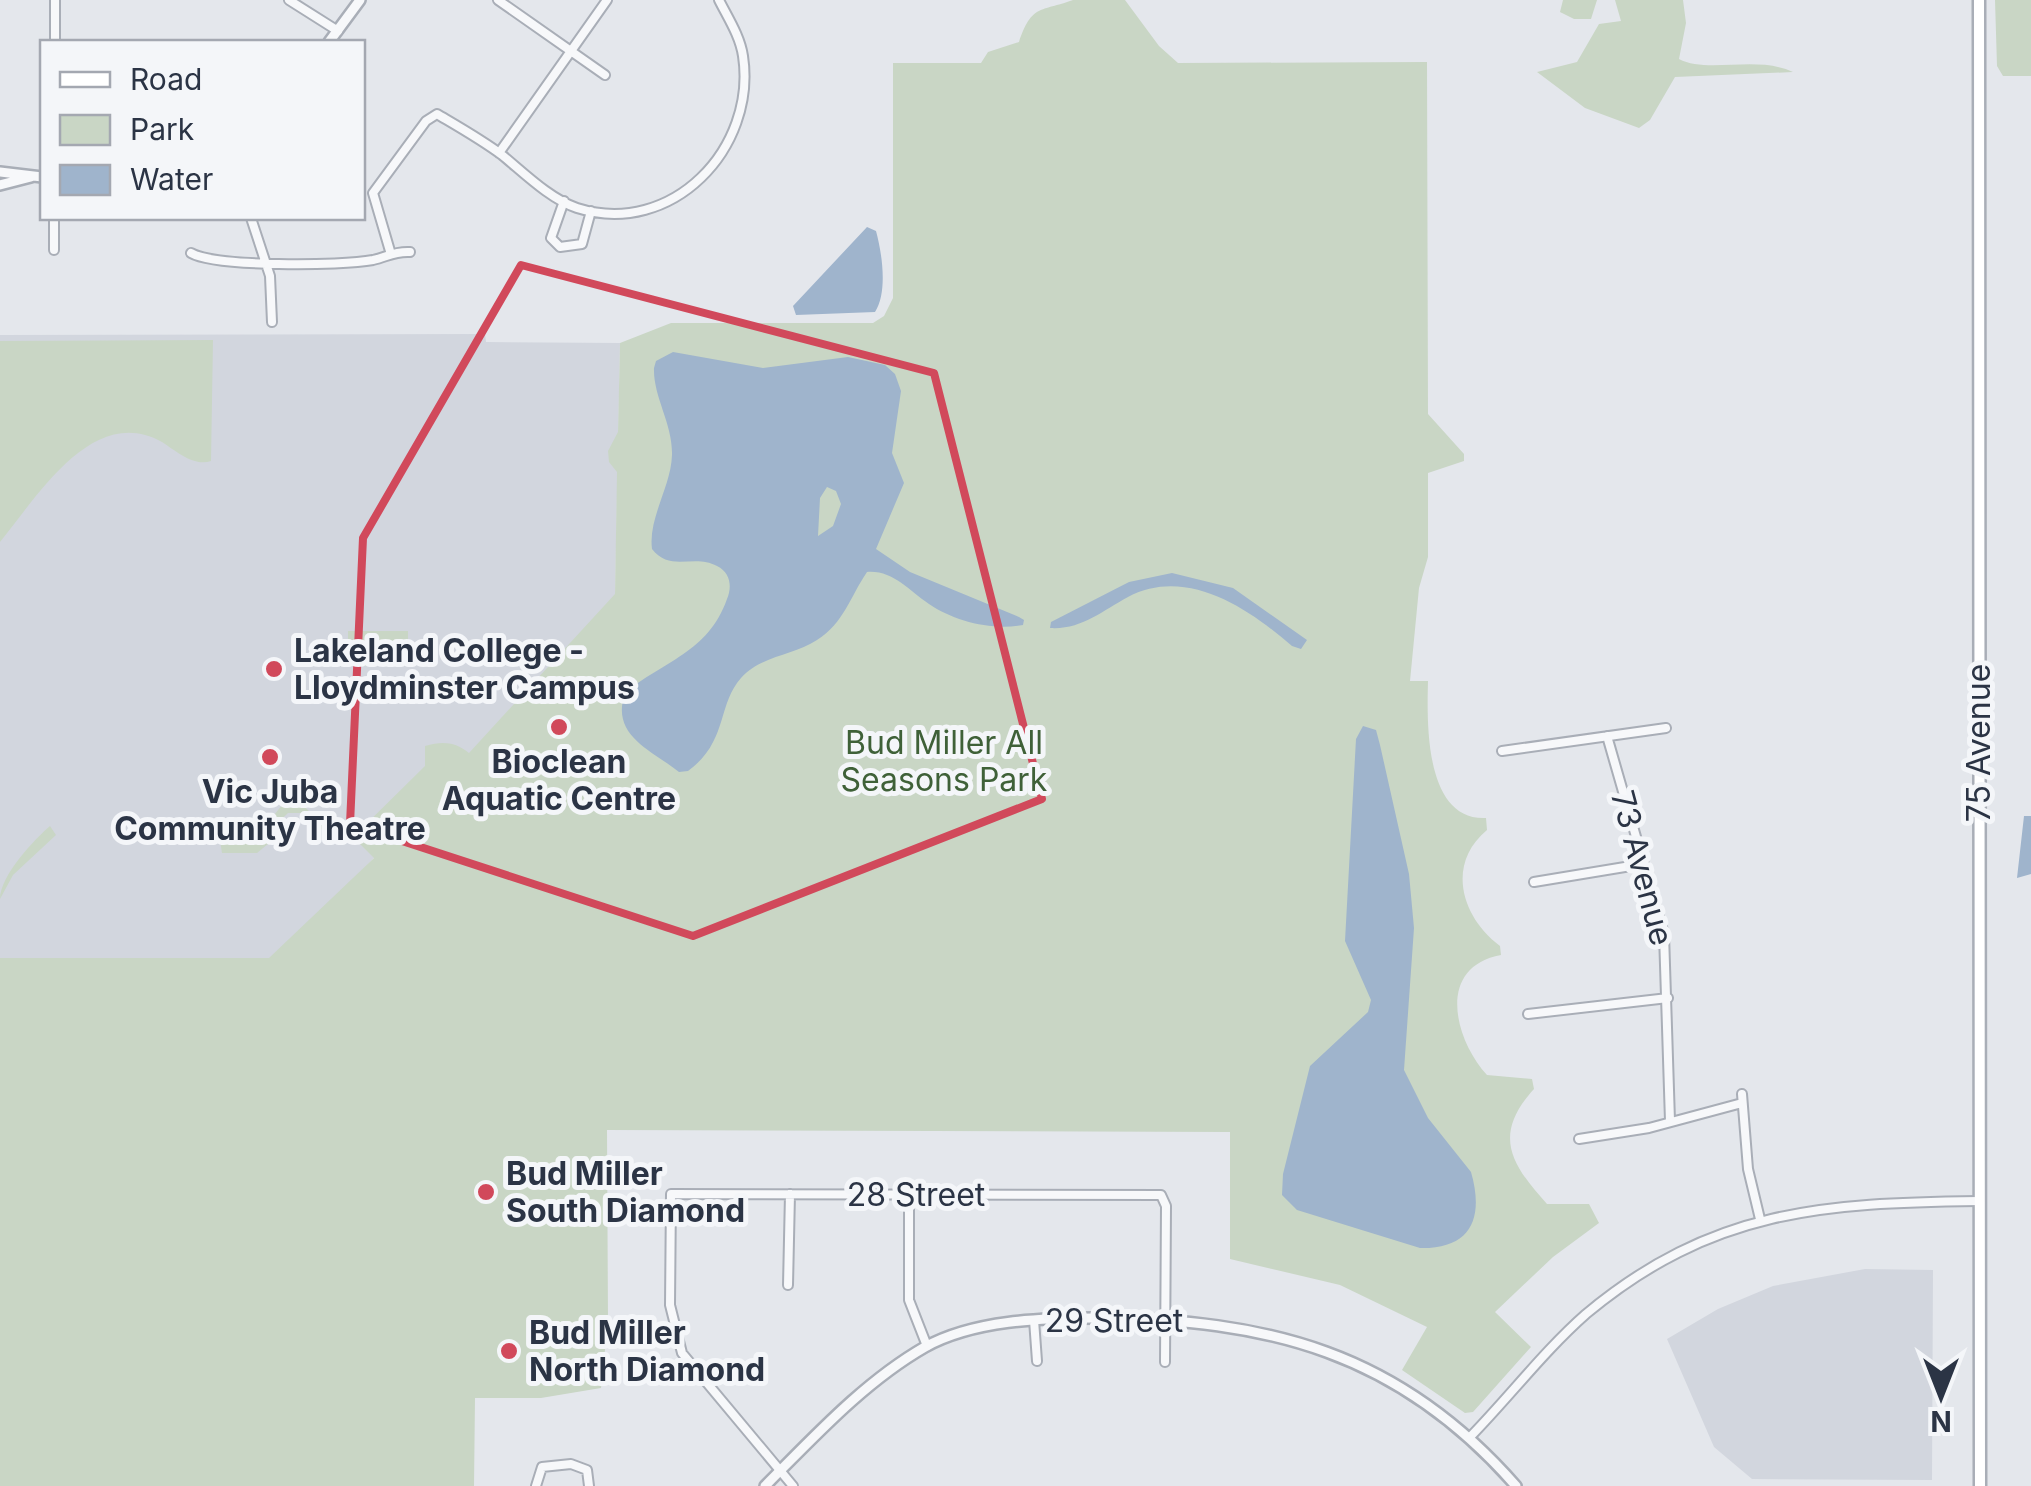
<svg xmlns="http://www.w3.org/2000/svg" width="2031" height="1486" font-family="Inter,sans-serif">
<style>
.built{fill:#d2d6de}
.green{fill:#c9d6c5}
.water{fill:#9fb4cc;fill-rule:evenodd}
.lines{fill:none;stroke-linecap:round;stroke-linejoin:round}
.minor-casing{stroke:#a9aeb7;stroke-width:12}
.tertiary-casing{stroke:#a9aeb7;stroke-width:14}
.secondary-casing{stroke:#a9aeb7;stroke-width:15}
.minor{stroke:#f7f8fa;stroke-width:8}
.tertiary{stroke:#f7f8fa;stroke-width:9}
.secondary{stroke:#fff;stroke-width:10}
.marked{fill:none;stroke:#d1495b;stroke-width:8;stroke-linejoin:round}
.poi-dot{fill:#d1495b;stroke:#f4f6f9;stroke-width:4}
.labels{text-anchor:middle;stroke-width:10;stroke-linejoin:round;paint-order:stroke}
.poi-label{font-size:32px;font-weight:bold;fill:#2b3445;stroke:#f4f6f9;text-anchor:start}
.park-label{font-size:32px;fill:#3f6138;stroke:#f4f6f9}
.street-label{font-size:32px;fill:#2b3445;stroke:#f4f6f9}
</style>
<rect width="100%" height="100%" fill="#e4e7ec"/>
<path class="built" d="M485,334L486,342L620,343L615,598L344,890L270,958H0V335Z
M1865,1269L1933,1270L1932,1480L1752,1479L1714,1447L1667,1339L1718,1309L1773,1286Z"/>
<path class="green" d="M1073,0H1125L1159,46L1178,63L1427,62L1428,414L1464,454V461L1428,473V557L1419,588L1410,681H1428C1427,721 1424,821 1486,818L1487,830C1446,864 1461,917 1500,946L1501,955C1436,967 1454,1039 1487,1075L1532,1079L1534,1089C1492,1135 1511,1164 1547,1204H1589L1599,1223L1553,1257L1495,1312L1531,1347L1473,1412L1465,1413L1402,1370L1427,1327L1340,1285L1230,1259V1132L607,1130L608,1321L601,1388L541,1398H475L474,1486H0V958H269L374,858L353,837L425,766V746C443,741 455,742 469,753L615,594L617,472L609,462L608,451L618,432L620,343L671,323H873L884,316L893,298V63H981L988,52L1019,42C1032,4 1040,12 1073,0Z
M1563,0H1597L1591,19H1574L1560,12Z
M1615,0H1683L1686,23L1679,59C1706,74 1758,55 1793,72L1675,77L1650,120L1639,128L1585,108L1537,72L1577,62L1599,24L1621,21Z
M1995,0H2031V76H2003L1997,66Z
M213,340L211,461C194,467 176,451 162,442C93,403 37,497 0,542V341Z
M348,631H408V666H348Z
M279,783L325,826L327,834L304,813H288L271,829L264,828L282,805Z
M50,826L56,835L13,875L0,899C0,875 36,838 50,826Z
M219,834C234,838 239,847 257,834L268,844L257,853H222Z"/>
<path class="water" d="M867,227L876,231C882,253 888,292 875,312L796,315L793,306Z
M673,352L763,368L848,357L885,365L895,374L901,391L892,453L904,483L876,549L910,572L1019,617L1024,620L1023,625C992,631 954,621 929,604C908,590 893,570 867,572C850,597 844,623 817,640C793,656 762,655 741,678C717,705 728,742 688,771L679,772C652,750 610,736 625,693C663,661 708,653 727,599C732,587 731,573 717,566C694,553 671,573 652,549C648,518 671,487 672,455C673,424 653,397 654,368L656,361ZM827,487L836,491L841,504L833,526L818,536L820,498Z
M1172,573L1233,588L1307,640L1301,649L1292,646C1249,609 1187,566 1128,597C1102,611 1081,630 1050,628L1051,622L1129,582Z
M1363,726L1376,730L1380,745L1409,874L1414,928L1404,1070L1428,1118L1471,1172C1484,1217 1472,1249 1420,1248L1297,1210L1282,1195L1283,1174L1310,1066L1368,1012L1371,1000L1345,941L1356,739Z
M2024,816H2031V874L2017,878Z"/>
<g class="lines">
<defs>
<path id="minor" d="M289,0L338,31
M498,0L605,75
M55,42V0
M499,153L607,0
M564,201L551,238L560,247L582,244L591,211
M54,218V250
M251,218L270,276L272,322
M390,251L373,193L426,121L437,114C459,127 482,140 502,155C524,173 550,199 577,208C672,238 757,148 743,56C740,36 728,18 719,0
M191,253C215,267 341,266 373,260C387,257 394,251 410,252
M1607,736L1664,934L1670,1121
M1502,751L1666,728
M1534,882L1643,864
M1528,1014L1668,998
M1742,1094L1748,1169L1760,1219
M1579,1139L1649,1128L1742,1103
M909,1195V1300L927,1346
M788,1285L790,1194
M1034,1320L1037,1361
M1471,1436C1510,1396 1544,1351 1586,1314C1712,1209 1824,1203 1979,1201
M536,1486L542,1467L571,1464L587,1470L589,1486
M793,1486L682,1353L670,1305L671,1194L1161,1195L1166,1206L1165,1362"/>
<path id="tertiary" d="M329,42L360,0
M0,172L42,177
M0,185L31,177
M765,1486C814,1437 864,1382 925,1347C974,1320 1041,1318 1096,1318C1268,1319 1399,1352 1516,1486"/>
<path id="secondary" d="M1979,0L1980,1486"/>
</defs>
<use href="#minor" class="minor-casing"/>
<use href="#tertiary" class="tertiary-casing"/>
<use href="#secondary" class="secondary-casing"/>
<use href="#minor" class="minor"/>
<use href="#tertiary" class="tertiary"/>
<use href="#secondary" class="secondary"/>
</g>
<path class="marked" d="M521,265L934,373L1042,799L693,936L350,824L363,538Z"/>
<g class="poi-dot">
<circle cx="274" cy="669" r="10"/>
<circle cx="559" cy="727" r="10"/>
<circle cx="270" cy="757" r="10"/>
<circle cx="486" cy="1192" r="10"/>
<circle cx="509" cy="1351" r="10"/>
</g>
<g class="labels">
<g class="poi-label">
<text x="294" y="662">Lakeland College -<tspan x="294" dy="37">Lloydminster Campus</tspan></text>
<text x="559" y="773" text-anchor="middle">Bioclean<tspan x="559" dy="37">Aquatic Centre</tspan></text>
<text x="270" y="803" text-anchor="middle">Vic Juba<tspan x="270" dy="37">Community Theatre</tspan></text>
<text x="506" y="1185">Bud Miller<tspan x="506" dy="37">South Diamond</tspan></text>
<text x="529" y="1344">Bud Miller<tspan x="529" dy="37">North Diamond</tspan></text>
</g>
<g class="park-label">
<text x="944" y="754">Bud Miller All<tspan x="944" dy="37">Seasons Park</tspan></text>
</g>
<g class="street-label">
<text transform="translate(1979 743) rotate(-90)" y="11">75 Avenue</text>
<text transform="translate(1642 868) rotate(75)" y="11">73 Avenue</text>
<text x="916" y="1206">28 Street</text>
<text x="1114" y="1332">29 Street</text>
</g>
</g>
<rect x="40" y="40" width="325" height="180" fill="#f4f6f9" stroke="#a4a8b1" stroke-width="2.5"/>
<rect x="60" y="72" width="50" height="15" fill="#ffffff" stroke="#a4a8b1" stroke-width="2.5"/>
<text x="130" y="90" font-size="30" fill="#2b3445">Road</text>
<rect x="60" y="115" width="50" height="30" fill="#c9d6c5" stroke="#a4a8b1" stroke-width="2.5"/>
<text x="130" y="140" font-size="30" fill="#2b3445">Park</text>
<rect x="60" y="165" width="50" height="30" fill="#9fb4cc" stroke="#a4a8b1" stroke-width="2.5"/>
<text x="130" y="190" font-size="30" fill="#2b3445">Water</text>
<g transform="translate(1941 1396) rotate(180)" stroke="#f4f6f9" stroke-width="8" paint-order="stroke">
<path d="M0-8L18 38L0 25L-18 38Z" fill="#2b3445"/>
<text y="-15" font-size="28" font-weight="bold" text-anchor="middle" fill="#2b3445">N</text>
</g>
</svg>
